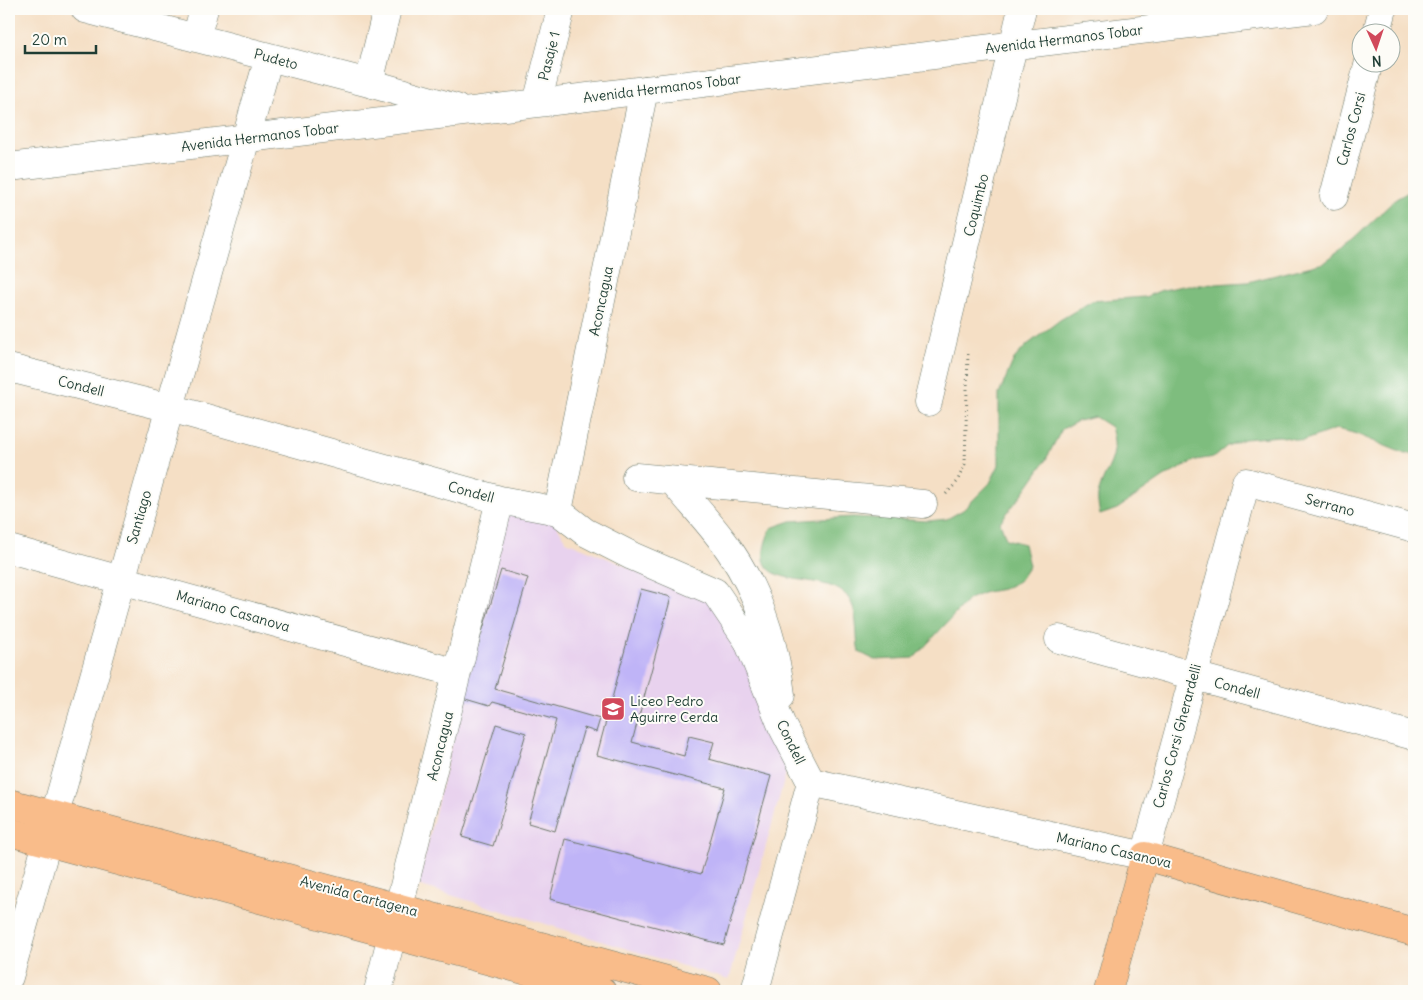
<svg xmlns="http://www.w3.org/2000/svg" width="1423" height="1000" font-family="Delius,sans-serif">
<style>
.built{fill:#e8d2ee}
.forest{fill:#7ebd7e;stroke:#4e7d59}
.building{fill:#bfb4f7}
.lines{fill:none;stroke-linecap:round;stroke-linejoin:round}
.minor-casing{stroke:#6a7667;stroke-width:29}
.major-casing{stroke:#6a7667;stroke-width:29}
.path{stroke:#6a7667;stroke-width:3;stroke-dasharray:1 4;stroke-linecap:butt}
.minor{stroke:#fff;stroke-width:28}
.major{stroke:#f9bc8a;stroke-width:28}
.labels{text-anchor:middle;stroke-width:4;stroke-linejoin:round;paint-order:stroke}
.street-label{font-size:14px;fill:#1f3d34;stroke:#fdfcf7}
.poi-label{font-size:14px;fill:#1f3d34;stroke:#fdfcf7;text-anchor:start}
</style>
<rect width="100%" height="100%" fill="#fdfcf7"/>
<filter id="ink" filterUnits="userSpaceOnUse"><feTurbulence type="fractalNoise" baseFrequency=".02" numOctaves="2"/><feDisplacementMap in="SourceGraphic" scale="10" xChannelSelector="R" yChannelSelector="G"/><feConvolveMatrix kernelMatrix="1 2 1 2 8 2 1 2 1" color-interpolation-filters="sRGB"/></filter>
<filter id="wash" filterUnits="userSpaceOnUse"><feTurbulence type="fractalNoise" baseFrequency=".0096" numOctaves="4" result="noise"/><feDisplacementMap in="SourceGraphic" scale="20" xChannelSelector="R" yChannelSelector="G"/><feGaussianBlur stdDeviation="1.12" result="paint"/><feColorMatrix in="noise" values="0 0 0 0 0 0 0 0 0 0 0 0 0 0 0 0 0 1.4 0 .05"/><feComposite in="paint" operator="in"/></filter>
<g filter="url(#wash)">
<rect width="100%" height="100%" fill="#f5dfc5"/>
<path class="built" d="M506,512H549L566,541L711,602L746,657L789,762L729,980L418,885Z"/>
<path class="forest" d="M1414,189V453L1405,454L1354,433L1336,429L1302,441L1280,436L1244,439L1227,446L1214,457L1196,460L1164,477L1117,509L1100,515C1099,509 1097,501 1098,495C1105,466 1121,460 1111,427L1095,417L1078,421L1062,429L1044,463L1023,493L1000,522L1006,539L1024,544L1029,566L1019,581L1003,589L986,592L969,599L914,658L875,660L859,652C855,635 859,609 847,596C820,567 739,598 771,528L791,521L853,517L928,521L947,519L963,510L990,483L999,465V394L1014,359L1027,345L1060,320L1092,301L1145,297L1162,290L1183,286L1248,282L1324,263L1341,251L1396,199Z"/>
<g id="blocks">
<path class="building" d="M501,570L528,578L495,689L600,719L596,732L584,728L555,831L528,823L556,720L492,702L489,706L462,698Z
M641,589L671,597L632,742L684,756L689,736L714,742L709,759L771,776L724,945L550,899L565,839L701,874L725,788L597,755Z
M496,724L526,733L493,846L462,837Z"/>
</g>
</g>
<g filter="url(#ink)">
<use href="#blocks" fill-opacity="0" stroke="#6a7667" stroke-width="1"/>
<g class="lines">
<defs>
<path id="minor" d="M85,9L369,83L456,108
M1377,32L1383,9
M196,38L204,9
M369,83L387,9
M537,103L561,9
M9,167L1314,9
M1334,196L1369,62
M9,368L170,408L500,500L558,511L585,532L632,556L715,592L748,641L782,726L811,782
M928,402L1022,9
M636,477L923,504
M674,482C692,505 713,526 730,551C759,594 775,643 781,695
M558,511L644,90
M9,549L457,673
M1059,639L1414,736
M811,782L1145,856L1246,482L1414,528
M9,977L269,57
M378,991L500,500
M755,991L811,782"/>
<path id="major" d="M9,803L708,991
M9,832L602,991
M1108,991L1145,856L1414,932"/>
</defs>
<use href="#minor" class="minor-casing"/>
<use href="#major" class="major-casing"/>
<path class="path" d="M946,494L957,482L965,464L968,352"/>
<use href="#minor" class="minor"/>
<use href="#major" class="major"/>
</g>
</g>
<defs>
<symbol id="school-square" viewBox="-11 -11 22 22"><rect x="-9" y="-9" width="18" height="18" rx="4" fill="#d1495b" stroke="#fdfcf7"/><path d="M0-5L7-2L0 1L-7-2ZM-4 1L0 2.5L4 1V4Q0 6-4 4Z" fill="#fff"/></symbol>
</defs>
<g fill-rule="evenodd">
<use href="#school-square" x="599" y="695" width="28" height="28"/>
</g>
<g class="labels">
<g class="street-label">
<text transform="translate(1064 39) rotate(-7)" y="5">Avenida Hermanos Tobar</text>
<text transform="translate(549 56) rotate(-76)" y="5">Pasaje 1</text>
<text transform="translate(276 59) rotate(15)" y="5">Pudeto</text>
<text transform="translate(662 88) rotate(-7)" y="5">Avenida Hermanos Tobar</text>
<text transform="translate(1351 129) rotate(-75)" y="5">Carlos Corsi</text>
<text transform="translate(260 137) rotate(-7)" y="5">Avenida Hermanos Tobar</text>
<text transform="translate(976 205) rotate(-76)" y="5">Coquimbo</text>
<text transform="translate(601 301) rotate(-78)" y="5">Aconcagua</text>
<text transform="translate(81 386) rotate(14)" y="5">Condell</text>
<text transform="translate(471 492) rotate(15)" y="5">Condell</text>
<text transform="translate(1330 505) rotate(15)" y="5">Serrano</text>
<text transform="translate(139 517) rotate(-74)" y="5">Santiago</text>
<text transform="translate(233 611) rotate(16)" y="5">Mariano Casanova</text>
<text transform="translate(1237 688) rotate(15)" y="5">Condell</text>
<text transform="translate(1177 736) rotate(-75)" y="5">Carlos Corsi Gherardelli</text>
<text transform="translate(791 742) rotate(64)" y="5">Condell</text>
<text transform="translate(440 746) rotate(-76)" y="5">Aconcagua</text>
<text transform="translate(1114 850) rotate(13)" y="5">Mariano Casanova</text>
<text transform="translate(359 896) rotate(15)" y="5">Avenida Cartagena</text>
</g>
<g class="poi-label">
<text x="630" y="706">Liceo Pedro<tspan x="630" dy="16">Aguirre Cerda</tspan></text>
</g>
</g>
<rect width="1423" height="1000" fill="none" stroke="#fdfcf7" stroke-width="30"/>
<g transform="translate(1376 48) rotate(177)"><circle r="24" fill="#fdfcf7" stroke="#a4b0a9"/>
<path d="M0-4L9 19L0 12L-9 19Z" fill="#d1495b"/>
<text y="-8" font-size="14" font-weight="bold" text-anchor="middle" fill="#1f3d34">N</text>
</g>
<path d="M25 45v8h71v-8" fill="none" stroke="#1f3d34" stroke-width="2.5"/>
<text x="32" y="45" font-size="15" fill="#1f3d34" stroke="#fdfcf7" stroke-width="4" paint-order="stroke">20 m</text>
</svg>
